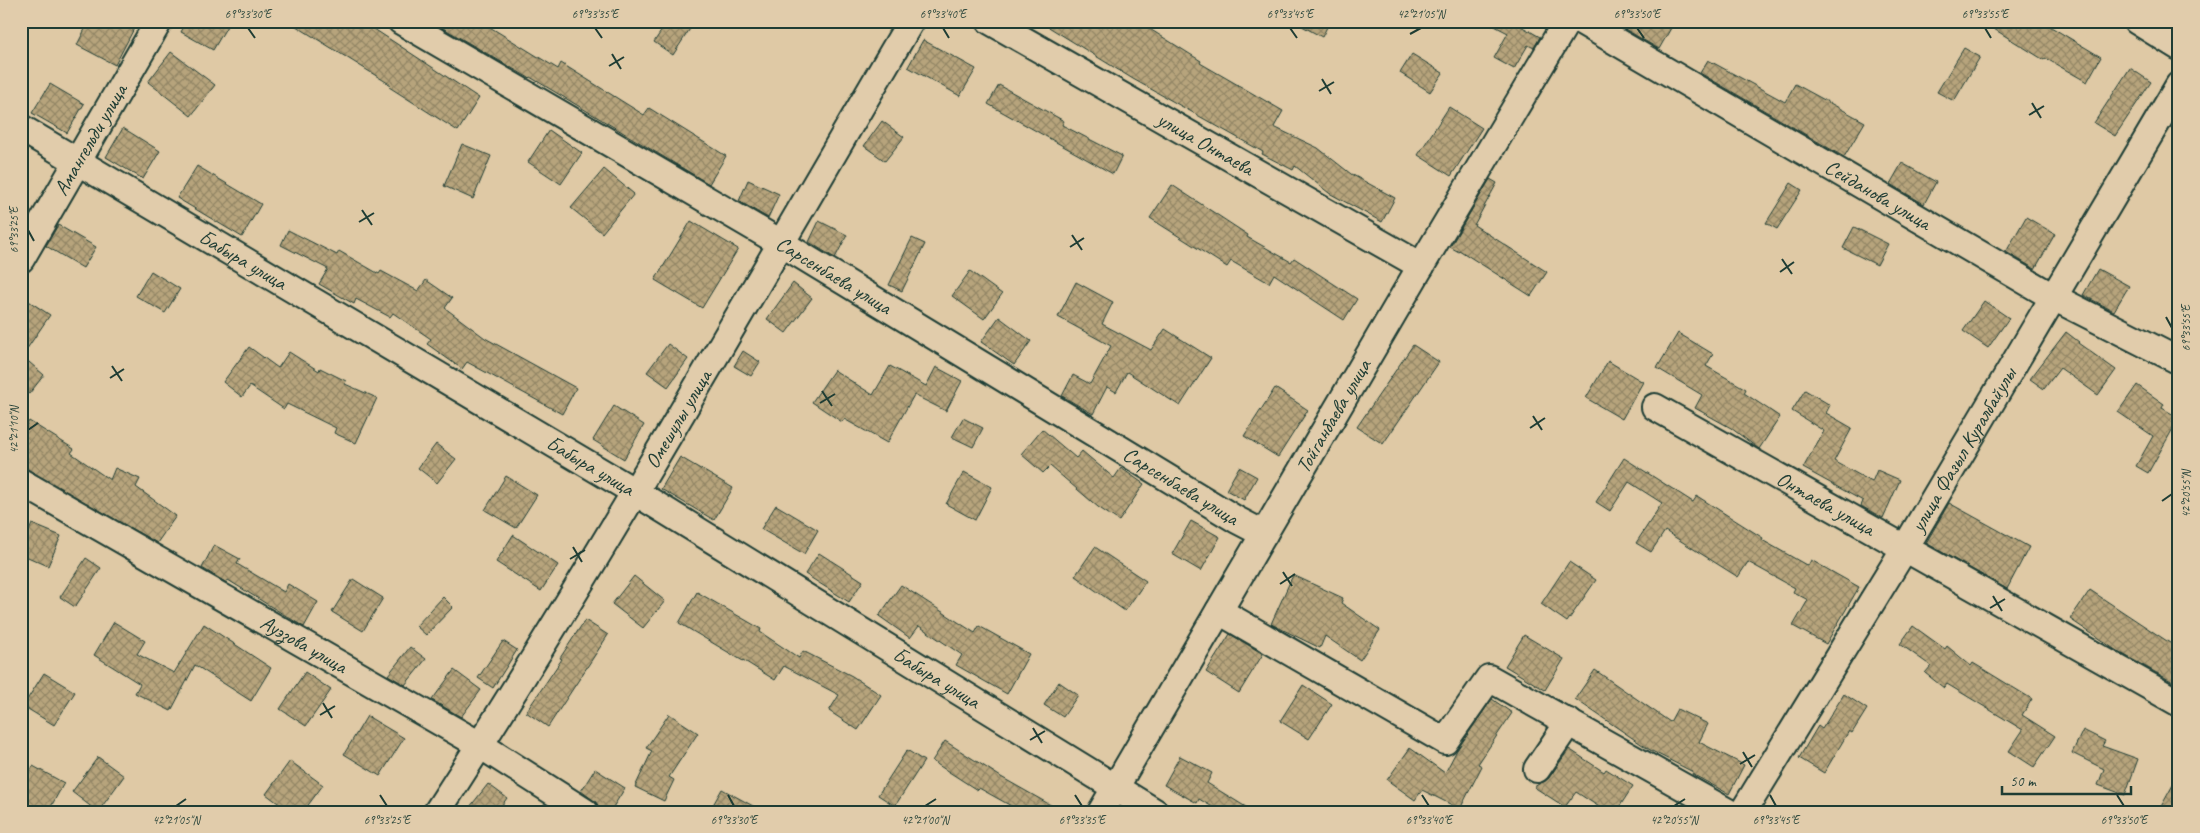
<svg xmlns="http://www.w3.org/2000/svg" width="2200" height="833" font-family="Caveat,sans-serif">
<style>
.building{fill:url(#building-cross-hatch);stroke:#1f3d34}
.lines{fill:none;stroke-linecap:round;stroke-linejoin:round}
.minor-casing{stroke:#1f3d34;stroke-width:30}
.minor{stroke:#e1ccab;stroke-width:26}
.ticks{fill:none;stroke:#1f3d34;stroke-width:2}
.labels{text-anchor:middle;stroke-width:5;stroke-linejoin:round;paint-order:stroke}
.street-label{font-size:21px;fill:#1f3d34;stroke:#e1ccab}
.neatline{fill:none;stroke:#1f3d34;stroke-width:2}
.ticks-label{font-size:12px;text-anchor:middle;fill:#1f3d34}
</style>
<defs>
<pattern id="building-cross-hatch" width="8" height="8" patternUnits="userSpaceOnUse" patternTransform="scale(1.25)"><rect width="8" height="8" fill="#b7a47c"/><path d="M0 0l8 8M0 8l8-8" fill="none" stroke="#948766"/></pattern>
</defs>
<rect width="100%" height="100%" fill="#dfc9a5"/>
<filter id="ink" filterUnits="userSpaceOnUse"><feTurbulence type="fractalNoise" baseFrequency=".02" numOctaves="2"/><feDisplacementMap in="SourceGraphic" scale="10" xChannelSelector="R" yChannelSelector="G"/><feConvolveMatrix kernelMatrix="1 2 1 2 8 2 1 2 1" color-interpolation-filters="sRGB"/></filter>
<g filter="url(#ink)">
<path class="building" d="M89,21H138L115,65L77,45Z
M187,21H230L213,50L181,32Z
M288,21H362L479,98L458,131L389,87L391,85Z
M431,21H480L558,69L561,63L644,115L649,108L726,156L709,184L530,77L529,78Z
M668,21H695L673,55L654,42Z
M1039,21H1137L1201,61L1200,63L1283,111L1274,127L1318,148L1351,174L1395,198L1382,222L1329,193L1295,166L1293,170L1262,154L1263,152L1133,79Z
M1293,21H1330L1322,37Z
M1485,21H1512L1540,37L1534,48L1528,45L1514,69L1494,58L1508,33Z
M1611,21H1660L1671,28L1659,49Z
M1981,21H2041L2101,57L2087,82L2045,58L2044,60Z
M923,40L976,69L960,96L908,67Z
M1964,48L1980,57L1954,101L1937,92Z
M171,52L215,85L191,116L148,82Z
M1412,54L1443,73L1430,92L1400,73Z
M1708,60L1785,102L1795,84L1865,122L1844,157L1700,73Z
M2130,68L2151,82L2115,136L2094,123Z
M50,84L84,104L67,133L32,113Z
M999,85L1064,121L1062,125L1122,156L1113,174L988,104Z
M1449,107L1482,128L1451,176L1418,155Z
M882,121L904,137L885,161L864,146Z
M123,128L160,151L143,179L106,157Z
M549,130L582,153L561,184L528,162Z
M462,144L491,156L473,199L444,186Z
M1902,163L1936,182L1924,204L1890,184Z
M197,166L261,204L242,237L177,198Z
M604,169L634,194L602,233L571,208Z
M1490,179L1497,183L1474,225L1547,272L1531,296L1459,250V252L1450,247Z
M748,180L779,194L768,218L739,201Z
M1791,183L1802,190L1777,229L1766,223Z
M1172,185L1248,235L1247,237L1291,262L1294,258L1357,299L1344,320L1274,274L1269,283L1231,261L1227,267L1150,218Z
M2026,217L2055,234L2035,269L2006,252Z
M691,221L738,249L702,308L655,280Z
M819,221L847,235L835,258L809,242Z
M58,225L96,247L83,268L46,246Z
M1854,227L1888,244L1877,265L1843,248Z
M288,230L337,255L339,251L379,274L381,271L418,291L426,280L452,298L445,308L485,338L576,388L562,414L467,362L462,369L427,344L431,339L393,313L390,317L356,299L354,304L319,284L328,269L281,245Z
M912,238L925,244L902,291L889,285Z
M2098,269L2129,286L2114,311L2083,295Z
M151,271L180,289L165,313L136,296Z
M970,271L1002,294L984,319L952,296Z
M1076,282L1113,302L1102,324L1151,350L1165,329L1211,358L1180,406L1127,372L1116,392L1107,387L1093,414L1062,396L1073,375L1090,384L1111,346L1058,317Z
M793,283L812,298L786,333L767,319Z
M21,296L50,315L22,356L44,375L29,394L21,388Z
M1984,301L2009,318L1988,348L1963,331Z
M999,317L1031,341L1014,365L981,342Z
M2066,332L2079,342L2078,343L2116,370L2098,395L2060,368L2044,389L2030,379Z
M1678,333L1713,354L1706,366L1746,389L1744,393L1780,417L1759,449L1731,428L1695,408L1702,395L1657,368Z
M668,344L688,359L668,387L647,372Z
M1413,345L1439,362L1383,444L1357,427Z
M249,347L278,368L289,352L319,371L320,368L346,381L345,384L377,398L356,443L334,433L336,428L287,404L284,409L250,386L242,397L223,382Z
M743,351L760,362L751,376L734,366Z
M1608,361L1643,382L1622,419L1586,398Z
M890,366L926,386L936,367L962,381L946,411L914,395L887,443L844,419L842,422L812,402L834,370L873,395Z
M2137,385L2164,404L2162,408L2179,418L2148,473L2136,466L2153,436L2118,412Z
M1275,388L1308,410L1278,457L1244,436Z
M1805,390L1830,405L1826,413L1852,428L1834,461L1872,482L1877,470L1900,480L1883,518L1861,506L1863,501L1803,468L1824,431L1792,411Z
M614,406L644,425L624,459L593,440Z
M963,418L983,428L973,447L952,437Z
M29,421L74,449L71,453L110,480L115,468L140,479L136,487L176,516L157,543L21,466V434Z
M1042,429L1076,458L1082,451L1114,478L1121,468L1144,484L1119,521L1098,507L1050,466L1043,473L1021,454Z
M436,444L456,459L437,483L418,468Z
M680,457L733,488L714,520L661,489Z
M1624,458L1693,502L1697,496L1763,538L1762,540L1808,566L1811,560L1859,587L1826,644L1793,626L1808,600L1793,592L1795,588L1748,562L1738,577L1665,531L1651,552L1636,543L1662,503L1629,482L1610,511L1596,502Z
M1239,467L1257,477L1244,500L1226,490Z
M964,472L992,487L975,520L946,504Z
M506,476L537,495L516,528L485,510Z
M1949,503L2029,547L2007,589L1926,543Z
M776,505L818,530L804,554L761,529Z
M1191,521L1220,537L1201,571L1172,554Z
M32,524L61,536L48,566L21,554V548Z
M513,535L558,565L541,591L496,562Z
M214,545L240,559L237,564L284,592L288,584L318,602L304,627L228,580L227,583L202,568Z
M1095,547L1146,581L1125,611L1075,576Z
M819,553L863,581L849,602L805,574Z
M86,558L101,568L75,607L60,597Z
M1569,562L1596,580L1567,622L1541,604Z
M1293,575L1343,598L1341,603L1380,630L1360,660L1325,636L1320,648L1271,624Z
M634,576L665,601L643,628L612,604Z
M353,579L383,598L363,631L332,612Z
M901,585L975,633L979,626L1029,654L1007,694L956,665L962,655L919,626L910,638L879,616Z
M2090,590L2179,649V672L2173,682L2117,651L2070,619Z
M697,592L761,629L760,632L799,658L803,651L852,676L881,695L858,730L829,711L839,695L784,666L775,680L743,660V661L679,623Z
M443,597L453,607L426,635L416,626Z
M585,620L608,635L548,727L526,712L562,659L560,658Z
M114,622L145,641L137,654L174,673L204,624L271,668L251,701L195,665L171,711L135,693L140,684L94,655Z
M1913,626L1945,649L1947,646L1971,666L1973,663L2032,699L2022,715L2055,736L2034,767L2009,751L2023,730L1947,684L1944,688L1925,673L1931,666L1900,644Z
M1230,634L1263,654L1239,693L1206,672Z
M1524,635L1564,659L1545,690L1505,666Z
M503,641L517,650L493,688L478,678Z
M410,647L426,659L405,685L388,675Z
M454,670L481,690L461,717L432,700Z
M1595,670L1670,722L1677,709L1708,724L1699,742L1744,765L1729,794L1692,774L1693,772L1650,750L1575,699Z
M305,672L331,690L306,726L280,709Z
M44,673L75,692L54,725L23,706Z
M1059,682L1078,695L1063,717L1044,705Z
M1303,685L1332,704L1309,739L1280,721Z
M1844,694L1867,709L1852,733L1849,731L1824,773L1799,758L1818,726L1822,729Z
M1492,699L1512,713L1478,764L1482,766L1460,809L1422,790L1415,800L1387,780L1410,748L1445,773L1457,750Z
M669,714L698,733L669,777L674,780L664,801L635,787L652,751L646,748Z
M367,716L404,738L380,776L344,754Z
M2083,730L2105,741L2102,746L2138,759L2125,795L2098,785L2104,769L2072,753Z
M945,741L1001,777L1063,812H1022L979,788L977,790L932,761Z
M1569,749L1604,772L1606,769L1633,786L1616,812H1607L1576,792L1565,807L1534,787L1549,778Z
M907,750L924,761L895,806L878,795Z
M1180,756L1212,773L1207,783L1254,812H1221L1199,799L1197,803L1164,785Z
M98,757L124,776L98,812L72,792Z
M290,761L323,785L303,812H290L266,794Z
M33,766L64,783L48,812H35L21,804V773L27,777Z
M595,769L625,788L610,812H600L598,805L593,800L581,791Z
M2179,774V812H2158Z
M488,784L507,798L497,812H466Z
M722,789L764,812H709Z"/>
<g class="lines">
<defs>
<g id="minor">
<path id="s1" d="M401,21L781,243L1237,520L1264,534"/>
<path id="s2" d="M990,21L1421,266"/>
<path id="s3" d="M1581,21L2053,297L2179,361"/>
<path d="M2137,21L2179,47"/>
<path id="s4" d="M21,128L635,492L1155,812"/>
<path id="s5" d="M21,259L159,21"/>
<path id="s6" d="M1655,407L2179,703"/>
<path id="s7" d="M21,482L480,745L585,812"/>
<path d="M1219,611L1445,741L1489,678L1728,812"/>
<path d="M1537,769L1569,722"/>
<path id="s8" d="M437,812C604,554 755,286 911,21"/>
<path id="s9" d="M1101,812L1421,266L1567,21"/>
<path id="s10" d="M1743,812L1905,548L2179,85"/>
</g>
</defs>
<use href="#minor" class="minor-casing"/>
<use href="#minor" class="minor"/>
</g>
</g>
<path class="ticks" d="M248,28L255,38M595,28L602,38M943,28L949,38M1290,28L1297,38M1637,28L1644,38M1985,28L1991,38M1410,34L1421,28M612,54L621,69M609,66L624,57M1322,79L1331,94M1319,91L1334,82M2032,103L2041,118M2029,115L2044,106M362,210L372,225M359,222L374,213M28,230L34,241M1072,235L1082,250M1070,247L1084,238M1782,259L1792,274M1780,272L1794,262M2166,317L2172,328M112,366L122,381M110,378L124,369M822,391L832,406M820,403L835,394M1533,416L1542,430M1530,428L1545,418M28,430L38,423M2162,501L2172,494M573,547L582,562M570,559L585,550M1283,572L1292,586M1280,584L1295,574M1993,596L2002,611M1990,608L2005,599M323,703L332,718M320,715L335,706M1033,728L1042,743M1030,740L1045,731M1743,752L1752,767M1740,764L1755,755M380,795L387,806M728,795L734,806M1075,795L1082,806M1422,795L1429,806M1770,795L1776,806M2117,795L2124,806M176,806L186,799M925,806L936,799M1674,806L1685,799"/>
<g class="labels">
<g class="street-label">
<text dy="7" stroke="none"><textPath href="#s5" startOffset="138">Амангельди улица</textPath></text>
<text dy="7" stroke="none"><textPath href="#s2" startOffset="248">улица Онтаева</textPath></text>
<text dy="7" stroke="none"><textPath href="#s3" startOffset="344">Сейданова улица</textPath></text>
<text dy="7" stroke="none"><textPath href="#s4" startOffset="258">Бабыра улица</textPath></text>
<text dy="7" stroke="none"><textPath href="#s1" startOffset="502">Сарсенбаева улица</textPath></text>
<text dy="7" stroke="none"><textPath href="#s9" startOffset="459">Тойганбаева улица</textPath></text>
<text dy="7" stroke="none"><textPath href="#s8" startOffset="461">Омешулы улица</textPath></text>
<text dy="7" stroke="none"><textPath href="#s10" startOffset="424">улица Фазыл Куралбайулы</textPath></text>
<text dy="7" stroke="none"><textPath href="#s4" startOffset="662">Бабыра улица</textPath></text>
<text dy="7" stroke="none"><textPath href="#s1" startOffset="908">Сарсенбаева улица</textPath></text>
<text dy="7" stroke="none"><textPath href="#s6" startOffset="196">Онтаева улица</textPath></text>
<text dy="7" stroke="none"><textPath href="#s7" startOffset="326">Ауэзова улица</textPath></text>
<text dy="7" stroke="none"><textPath href="#s4" startOffset="1068">Бабыра улица</textPath></text>
</g>
</g>
<rect width="2200" height="833" fill="none" stroke="#e1ccab" stroke-width="55"/>
<path d="M2002 786v8h129v-8" fill="none" stroke="#1f3d34" stroke-width="2.5"/>
<text x="2010" y="786" font-size="15" fill="#1f3d34" stroke="#e1ccab" stroke-width="4" paint-order="stroke">50 m</text>
<rect x="28" y="28" width="2144" height="778" class="neatline"/>
<g class="ticks-label">
<text x="248" y="18">69°33'30"E</text>
<text x="595" y="18">69°33'35"E</text>
<text x="943" y="18">69°33'40"E</text>
<text x="1290" y="18">69°33'45"E</text>
<text x="1421" y="18">42°21'05"N</text>
<text x="1637" y="18">69°33'50"E</text>
<text x="1985" y="18">69°33'55"E</text>
<text transform="translate(14 230) rotate(-90)" y="4">69°33'25"E</text>
<text transform="translate(2186 328) rotate(-90)" y="4">69°33'55"E</text>
<text transform="translate(14 430) rotate(-90)" y="4">42°21'10"N</text>
<text transform="translate(2186 494) rotate(-90)" y="4">42°20'55"N</text>
<text x="176" y="824">42°21'05"N</text>
<text x="387" y="824">69°33'25"E</text>
<text x="734" y="824">69°33'30"E</text>
<text x="925" y="824">42°21'00"N</text>
<text x="1082" y="824">69°33'35"E</text>
<text x="1429" y="824">69°33'40"E</text>
<text x="1674" y="824">42°20'55"N</text>
<text x="1776" y="824">69°33'45"E</text>
<text x="2124" y="824">69°33'50"E</text>
</g>
</svg>
